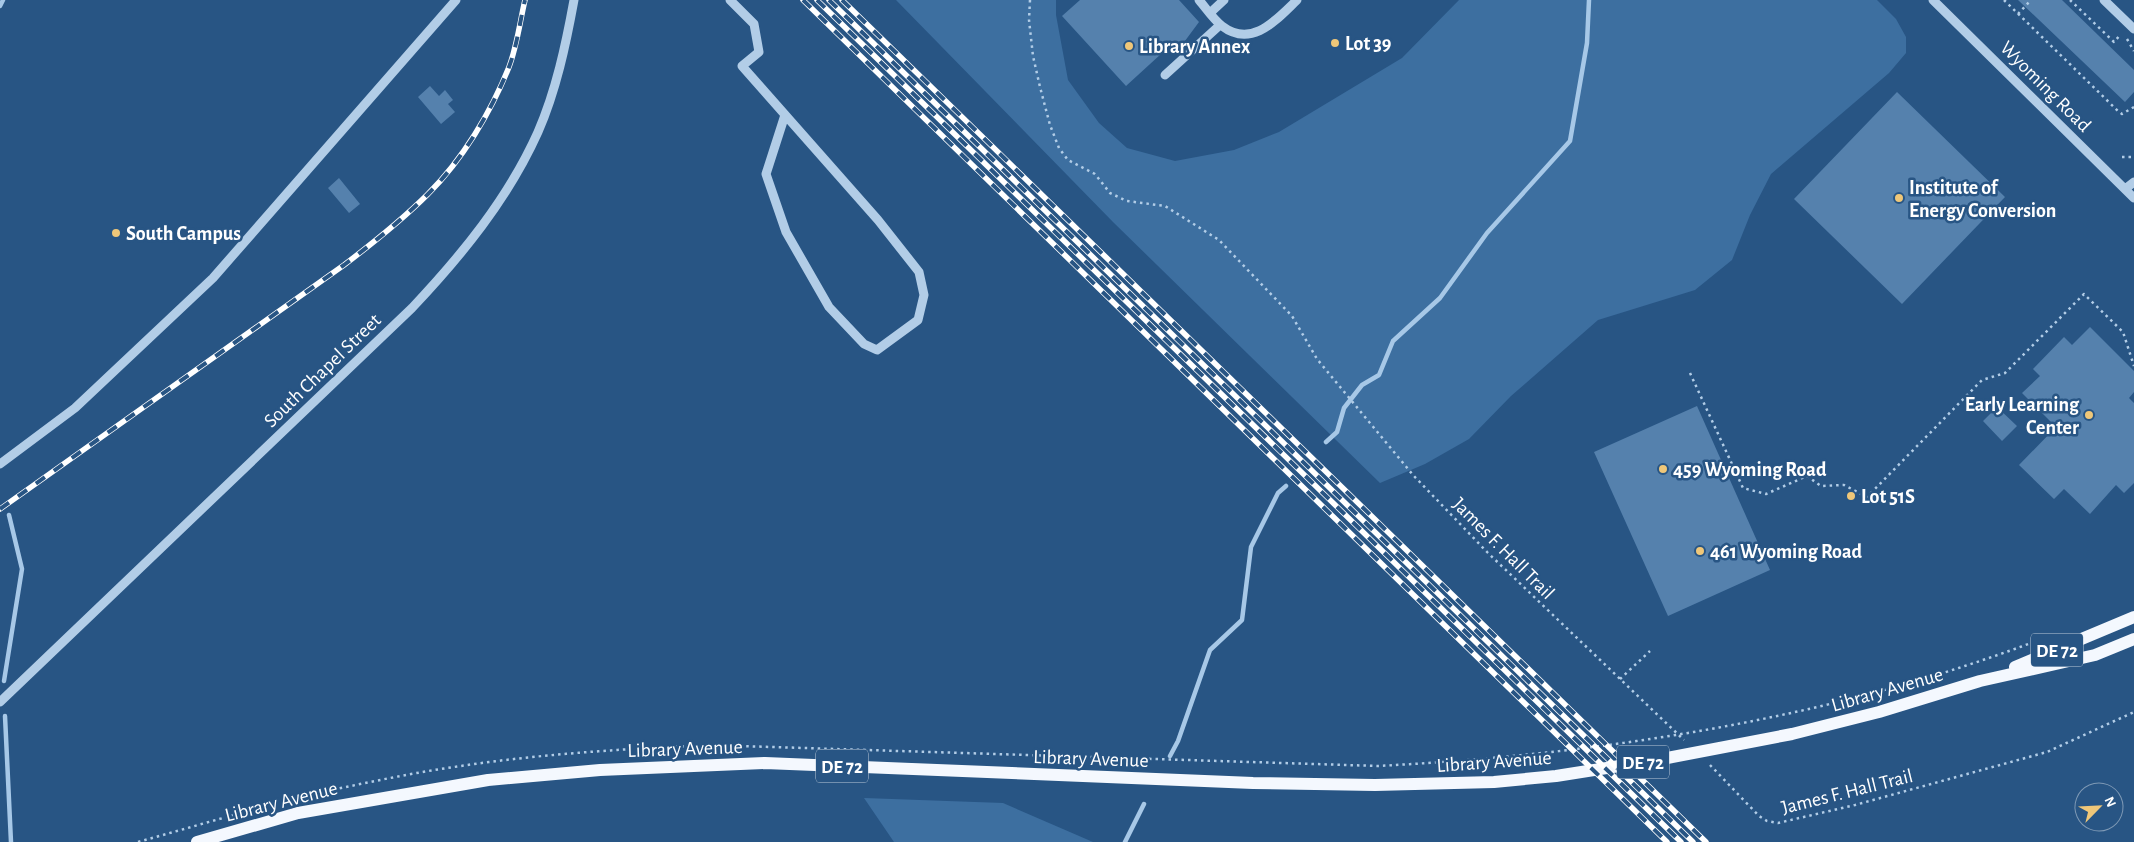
<svg xmlns="http://www.w3.org/2000/svg" width="2134" height="842" font-family="'Alegreya Sans',sans-serif">
<style>
.green{fill:#3d6fa0}
.lines{fill:none;stroke-linecap:round;stroke-linejoin:round}
.stream{stroke:#a7c8e7;stroke-width:4.5}
.building{fill:#5581ad}
.path{stroke:#b2cde7;stroke-width:2.5;stroke-dasharray:2.5 4;stroke-linecap:butt}
.minor{stroke:#b2cde7;stroke-width:9}
.major{stroke:#f4f8fe;stroke-width:12}
.rail-casing{stroke:#fff;stroke-width:5.5}
.rail{stroke:#285584;stroke-width:4;stroke-dasharray:11;stroke-linecap:butt}
.poi-dot{fill:#efc779;stroke:#285584;stroke-width:2}
.labels{text-anchor:middle;stroke-width:5;stroke-linejoin:round;paint-order:stroke}
.shield{fill:#285584;stroke:#beccda;stroke-width:1}
.shield-label{font-size:19px;font-weight:bold;fill:#fff}
.poi-label{font-size:20px;font-weight:bold;fill:#fff;stroke:#285584;text-anchor:start}
.street-label{font-size:20px;fill:#fff;stroke:#285584}
</style>
<rect width="100%" height="100%" fill="#285584"/>
<path class="green" d="M896,0H1056V15L1068,80L1099,123L1127,148L1175,161L1234,150L1279,132L1402,58L1459,0H1877L1896,19L1906,37V53L1889,73L1771,174L1750,215L1732,260L1695,290L1598,320L1511,396L1469,439L1425,464L1380,483L1113,222Z
M864,798L1003,803L1093,842H894Z"/>
<g class="lines">
<path class="stream" d="M0,6L3,0
M1326,442L1337,432L1344,408L1362,385L1379,375L1393,341L1440,298L1487,233L1570,141L1587,43L1589,0
M4,681L22,569L9,515
M5,716L11,842
M1170,756L1178,741L1210,650L1242,620L1251,547L1278,493L1286,486
M1125,842L1144,804"/>
</g>
<path class="building" d="M1080,0H1179L1199,22L1179,49L1173,43L1126,86L1062,16Z
M2018,0H2062L2134,70V92L2125,102Z
M430,86L439,96L445,90L453,100L448,104L455,112L441,124L418,97Z
M1897,92L2005,197L1902,304L1794,199Z
M339,178L360,204L349,213L328,188Z
M2090,327L2134,371V392L2129,398L2134,403V483L2124,493L2116,485L2090,514L2064,489L2054,499L2019,465L2056,427L2022,393L2040,376L2033,369L2064,337L2072,345Z
M1697,406L1770,570L1668,616L1594,452Z
M1997,407L2017,426L2002,441L1983,421Z"/>
<g class="lines">
<path class="path" d="M1030,0L1029,20L1033,56L1040,87L1050,125L1059,148L1068,160L1095,174L1110,193L1127,201L1165,206L1219,240L1292,316L1317,359L1413,475L1488,553L1684,740
M2004,0L2118,111L2122,114L2134,107
M2070,0L2114,42L2121,34
M2018,14L2031,0
M2127,39L2134,51
M2122,157H2134
M1690,373L1743,488L1766,494L1807,476L1821,486L1844,485L1867,497L1982,380L2005,373L2084,294L2123,332L2134,366
M1620,679L1650,651
M1710,765L1759,816L1767,821L1778,823L1855,805L2047,752L2134,712
M308,795C356,785 405,774 454,767C538,754 623,749 708,745L1378,766C1603,754 1827,720 2039,640
M138,842L276,803"/>
<path class="minor" d="M730,0L754,24L759,52L742,66L878,220L919,272L924,295L918,320L877,350L864,344L829,307L786,232L766,174L785,115
M1199,0C1206,8 1213,19 1222,26C1252,49 1277,19 1297,0
M1933,0L2134,198
M2104,0L2134,29
M1210,13L1224,0
M1165,75L1220,25
M2125,189L2134,182
M0,464L75,408L213,278L456,0
M0,702L412,308C461,256 508,199 538,132C556,91 566,44 574,0"/>
<path class="major" d="M2015,667L2134,617
M197,842L298,813L488,780L600,770L765,763L1253,783L1375,785L1494,782L1556,776L1657,760L1792,734L1879,712L1980,681L2095,655L2134,639"/>
<defs>
<path id="rail" d="M803,0L1667,842
M817,0L1681,842
M829,0L1693,842
M842,0L1706,842
M0,509L344,265C373,243 402,220 428,194C463,159 491,112 509,67C517,46 520,21 525,0"/>
</defs>
<use href="#rail" class="rail-casing"/>
<use href="#rail" class="rail"/>
</g>
<g class="poi-dot">
<circle cx="1335" cy="43" r="5"/>
<circle cx="1129" cy="46" r="5"/>
<circle cx="1899" cy="198" r="5"/>
<circle cx="116" cy="233" r="5"/>
<circle cx="2089" cy="415" r="5"/>
<circle cx="1663" cy="469" r="5"/>
<circle cx="1851" cy="496" r="5"/>
<circle cx="1700" cy="551" r="5"/>
</g>
<g class="labels">
<g class="shield">
<rect x="2031" y="633.5" width="52" height="33" rx="4"/>
<rect x="1617" y="745.5" width="52" height="33" rx="4"/>
<rect x="816" y="749.5" width="52" height="33" rx="4"/>
</g>
<g class="shield-label">
<text x="2057" y="657">DE 72</text>
<text x="1643" y="769">DE 72</text>
<text x="842" y="773">DE 72</text>
</g>
<g class="poi-label">
<text x="1345" y="50">Lot 39</text>
<text x="1139" y="53">Library Annex</text>
<text x="1909" y="194">Institute of<tspan x="1909" dy="23">Energy Conversion</tspan></text>
<text x="126" y="240">South Campus</text>
<text x="2079" y="411" text-anchor="end">Early Learning<tspan x="2079" dy="23">Center</tspan></text>
<text x="1673" y="476">459 Wyoming Road</text>
<text x="1861" y="503">Lot 51S</text>
<text x="1710" y="558">461 Wyoming Road</text>
</g>
<g class="street-label">
<text transform="translate(2046 86) rotate(45)" y="7">Wyoming Road</text>
<text transform="translate(322 370) rotate(-44)" y="7">South Chapel Street</text>
<text transform="translate(1504 548) rotate(45)" y="7">James F. Hall Trail</text>
<text transform="translate(1887 689) rotate(-16)" y="7">Library Avenue</text>
<text transform="translate(685 748) rotate(-2)" y="7">Library Avenue</text>
<text transform="translate(1091 758) rotate(2)" y="7">Library Avenue</text>
<text transform="translate(1494 761) rotate(-4)" y="7">Library Avenue</text>
<text transform="translate(1847 791) rotate(-14)" y="7">James F. Hall Trail</text>
<text transform="translate(281 801) rotate(-14)" y="7">Library Avenue</text>
</g>
</g>
<g transform="translate(2099 807) rotate(66)"><circle r="24" fill="#285584" stroke="#7e99b5"/>
<path d="M0-4L9 19L0 12L-9 19Z" fill="#efc779"/>
<text y="-8" font-size="14" font-weight="bold" text-anchor="middle" fill="#ffffff">N</text>
</g>
</svg>
